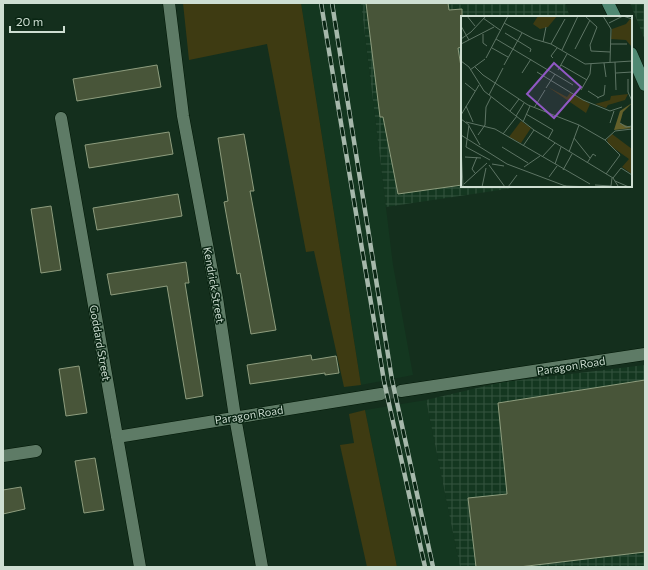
<svg xmlns="http://www.w3.org/2000/svg" width="648" height="570" font-family="Commissioner,sans-serif">
<style>
.built{fill:#143720}
.industrial{fill:url(#industrial-grid)}
.green{fill:#3e3b12}
.building{fill:#485539;stroke:#8e9d7e}
.lines{fill:none;stroke-linecap:round;stroke-linejoin:round}
.street-tunnel{stroke:#304938;stroke-width:12;stroke-dasharray:12 6;stroke-linecap:butt}
.street-casing{stroke:#001706;stroke-width:13}
.secondary-casing{stroke:#001706;stroke-width:13}
.street{stroke:#5e7b66;stroke-width:12}
.secondary{stroke:#508973;stroke-width:12}
.rail-casing{stroke:#a6b8ab;stroke-width:4.5}
.rail{stroke:#092513;stroke-width:3;stroke-dasharray:9;stroke-linecap:butt}
.labels{text-anchor:middle;stroke-width:3;stroke-linejoin:round;paint-order:stroke}
.street-label{font-size:11px;fill:#ceded2;stroke:#092513}
.inset-road{fill:none;stroke:#5e7565;stroke-width:1}
.view{fill:#9058c4;fill-opacity:0.15;stroke:#9058c4;stroke-width:2}
.inset-edge{fill:none;stroke:#ceded2;stroke-width:2}
</style>
<defs>
<pattern id="industrial-grid" width="8" height="8" patternUnits="userSpaceOnUse"><rect width="8" height="8" fill="#143720"/><path d="M0 4h8M4 0v8" fill="none" stroke="#355440"/></pattern>
</defs>
<rect width="100%" height="100%" fill="#142f1d"/>
<path class="built" d="M301,3H361L393,265L413,375L361,385Z
M426,400L460,567H397L365,410Z"/>
<path class="industrial" d="M361,3H565L570,17H462V186H527L386,207Z
M630,3H645V40Z
M645,365V567H460L426,400L503,382Z"/>
<path class="green" d="M183,3H301L361,385L344,387L314,251L306,252L267,44L189,60Z
M365,410L397,567H367L340,445L354,443L349,414Z"/>
<path class="building" d="M366,3H448L449,10L462,9V47L458,48L462,73V185L398,194L383,117H380Z
M157,65L161,87L77,101L73,79Z
M169,132L173,154L89,168L85,145Z
M244,134L254,191H250L276,330L251,334L240,273L237,274L224,202L228,201L218,138Z
M178,194L182,216L97,230L93,208Z
M51,206L61,270L41,273L31,209Z
M186,262L189,283H185L203,396L186,399L167,286L111,295L107,274Z
M311,355L312,360L336,356L339,373L325,375V373L250,384L247,365Z
M79,366L87,413L66,416L59,369Z
M645,380V552L519,567H476L468,498L507,494L498,403Z
M95,458L104,510L84,513L75,461Z
M21,487L25,509L3,514V490Z"/>
<g class="lines">
<path class="street-tunnel" d="M381,394L401,391"/>
<defs>
<path id="street" d="M169,3L183,116L217,298L235,417L262,567
M61,118L140,567
M401,391L645,354
M117,437L381,394
M3,456L36,451"/>
<path id="secondary" d="M608,3L615,17
M631,53L645,85"/>
</defs>
<use href="#street" class="street-casing"/>
<use href="#secondary" class="secondary-casing"/>
<use href="#street" class="street"/>
<use href="#secondary" class="secondary"/>
<defs>
<path id="rail" d="M321,3L384,381L425,567
M332,3L392,380L433,567"/>
</defs>
<use href="#rail" class="rail-casing"/>
<use href="#rail" class="rail"/>
</g>
<g class="labels">
<g class="street-label">
<text transform="translate(214 285) rotate(80)" y="4">Kendrick Street</text>
<text transform="translate(100 343) rotate(80)" y="4">Goddard Street</text>
<text transform="translate(571 366) rotate(-9)" y="4">Paragon Road</text>
<text transform="translate(249 415) rotate(-9)" y="4">Paragon Road</text>
</g>
</g>
<g transform="translate(461 16)">
<rect width="171" height="171" fill="#142f1d"/>
<path d="M171,87L162,96L159,107L171,112L153,114L159,95Z" fill="#64602a"/>
<path d="M60,105L70,112L60,127L48,121Z" fill="#3e3b12"/>
<path d="M77,0L94,1L96,0L87,11L79,13L72,8ZM169,3L171,4V37L170,30L165,24L150,23L151,13L165,8ZM87,71L106,81L109,77L129,88L125,97ZM167,78L164,84L147,89L145,92L134,88L149,84L150,80ZM151,118L171,133V158L161,151L168,143L147,128L146,123Z" fill="#3e3b12"/>
<path class="inset-road" d="M6,0L14,10M124,0L136,11L129,29L130,35L149,36M142,0L150,13L149,46M22,2L39,14M43,7L73,23L90,28L124,48L171,45M148,7L162,0L171,3M0,10L8,24M44,17L70,33L69,36M22,18V27L26,30M0,23L10,16L25,0M35,23L112,69M82,26L85,11M0,28L33,11M90,28L104,3M149,28H166M31,32L47,41M114,33L129,4M101,34L117,0M25,42L47,0M92,42L90,40L96,32M0,45L8,51L23,75L73,114L152,162L157,170M154,46L155,74M143,47L145,61M43,49L61,17M100,49L126,64M14,51L22,59L67,89L118,109L144,124L159,139L145,158M9,54L24,43M97,54L106,38M76,56L122,84L149,95L161,91M61,57L70,43M155,57L171,56M167,63V76L171,85M4,67L14,75M85,72L94,58M120,74L129,58L130,48M127,75L138,82M28,79L42,52M136,82L143,79L144,69M5,90L12,106M73,92L84,74M49,95L58,83M65,98L92,114L87,123M0,99L18,69M55,100L63,87M0,103L8,109L5,131L29,144M5,106L34,113L129,168M62,106L69,90M149,107L153,95M159,107L165,111L171,110M24,109L25,91L30,81M8,110L19,129M42,118L56,100M0,119L46,148L107,171M17,119L24,109M113,122L129,142M144,124L154,115L171,113M0,130L2,171M62,130L73,114M41,131L67,147M108,136L118,109M4,141L20,142M81,141L94,127M126,147L132,138L135,140M31,148L43,150M94,148L100,131M28,149L44,171M63,151L79,140M102,154L111,138M14,157L11,153L16,141M88,161L96,150M152,162L160,152L171,159M154,165L168,171M3,168L26,147M134,169L150,170L151,162M104,170L133,171M21,171L25,152M47,171L56,159"/>
<path class="view" d="M93,47L120,71L93,102L66,78Z"/>
<rect width="171" height="171" class="inset-edge"/>
</g>
<rect width="648" height="570" fill="none" stroke="#ceded2" stroke-width="8"/>
<path d="M10 26v6h54v-6" fill="none" stroke="#ceded2" stroke-width="2"/>
<text x="16" y="26" font-size="12" fill="#ceded2" stroke="#092513" stroke-width="3" paint-order="stroke">20 m</text>
</svg>
